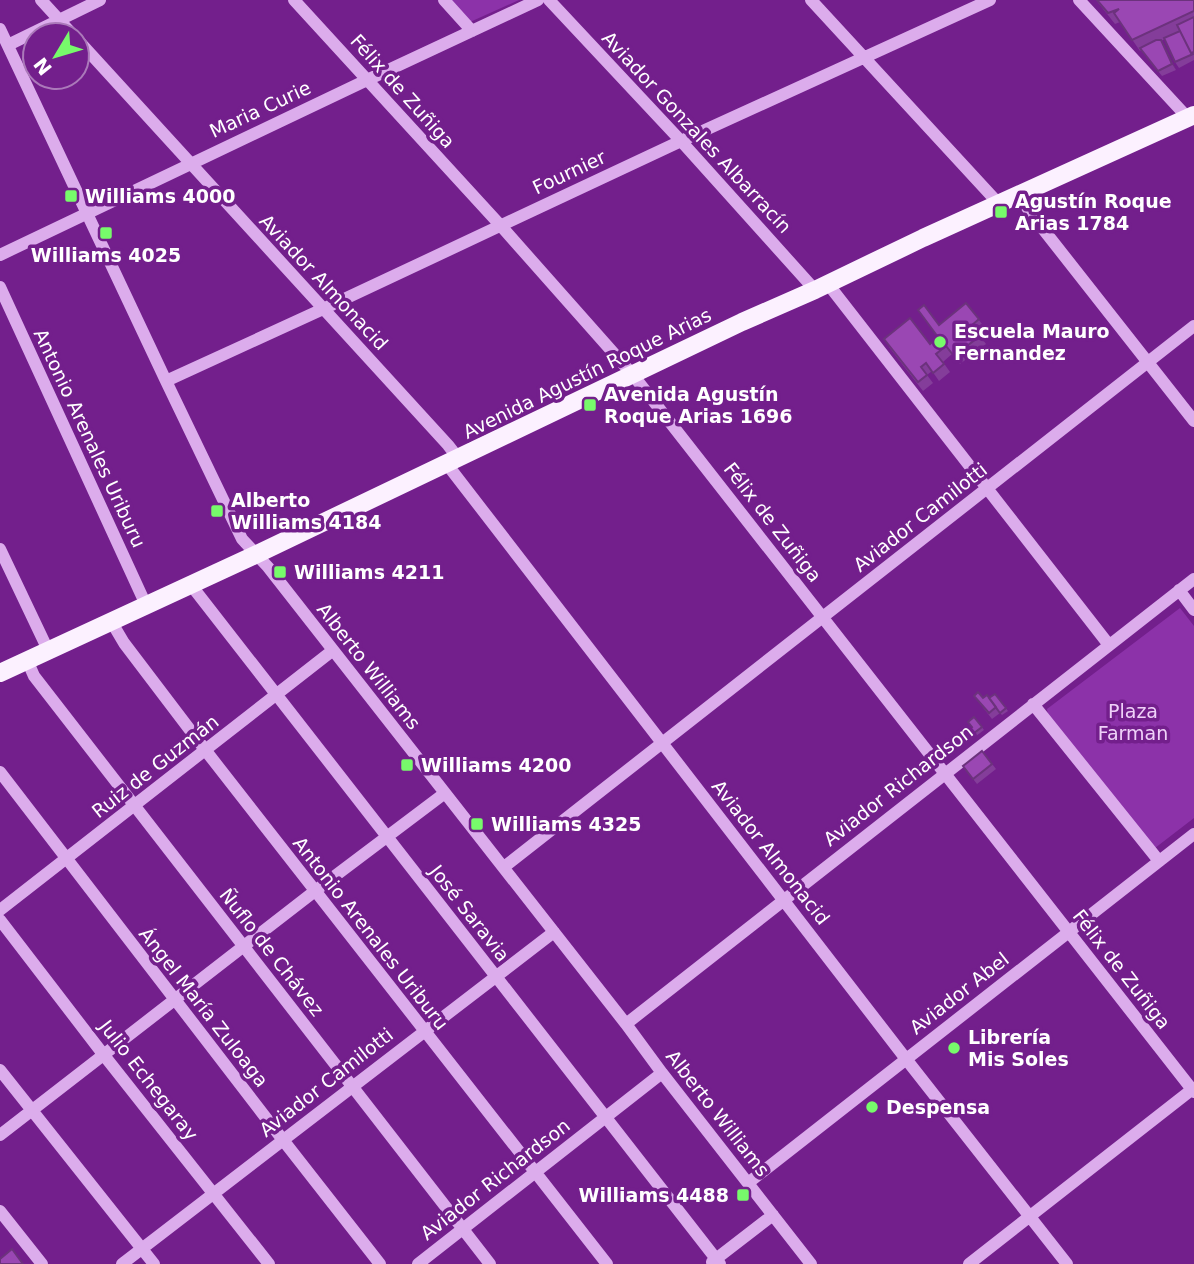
<svg xmlns="http://www.w3.org/2000/svg" width="1194" height="1264" font-family="'DejaVu Sans',sans-serif">
<style>
.green{fill:#8c32a9}
.lines{fill:none;stroke-linecap:round;stroke-linejoin:round}
.minor{stroke:#dcacec;stroke-width:12}
.major{stroke:#fcf1ff;stroke-width:18}
.wall{fill:#843d9a}
.shaded-wall{fill:#6c327d}
.building{fill:#9a47b3;stroke:#6c327d;stroke-width:2}
.poi-dot{fill:#77fa6b;stroke:#731f8c;stroke-width:2.5}
.labels{text-anchor:middle;stroke-width:7;stroke-linejoin:round;paint-order:stroke}
.street-label{font-size:19px;fill:#fff;stroke:#731f8c}
.poi-label{font-size:19px;font-weight:bold;fill:#fff;stroke:#731f8c;text-anchor:start}
.park-label{font-size:19px;fill:#efd1f9;stroke:#731f8c}
</style>
<rect width="100%" height="100%" fill="#731f8c"/>
<path class="green" d="M451,0H519L470,22Z
M1180,608L1194,626V818L1155,848L1048,715L1047,709Z"/>
<g class="lines">
<path class="minor" d="M41,0L73,35
M294,0L501,226L633,375L1194,1092
M444,0L472,31
M549,0L681,141L815,290
M811,0L999,204
M1079,0L1188,118
M0,29L166,381L242,539L268,567L626,1024L662,1073L811,1264
M77,39L448,445L458,458
M8,45L100,0
M1019,195L1032,215L1194,421
M0,255L367,80L538,0
M828,284L1109,645
M0,287L146,605
M166,381L323,309L681,141L990,0
M446,463L906,1059L1067,1264
M0,549L48,650
M191,585L720,1264
M1179,590L1194,610
M111,621L124,643L206,751L607,1264
M27,660L34,676L490,1264
M1033,704L1159,861
M0,772L283,1140L380,1264
M504,867L1194,326
M0,910L332,651
M0,920L103,1054L269,1264
M626,1024L1194,579
M0,1070L154,1264
M0,1135L315,891L445,793
M748,1183L1194,834
M0,1211L42,1264
M712,1262L773,1215
M122,1264L554,932
M418,1264L662,1073
M969,1264L1194,1088"/>
<path class="major" d="M0,673L255,555L742,322L815,290L923,238L1194,115"/>
</g>
<path class="wall" d="M1096,0H1194V60L1179,68L1175,62L1165,39L1161,41L1176,70L1162,76L1141,50L1140,51L1120,22L1115,24Z
M966,303L985,328L978,333L986,344L960,364L952,354L943,362L950,372L939,381L932,371L927,375L933,383L923,391L889,347L930,344L938,337L939,325Z
M995,694L1008,711L1002,715L1000,713L992,719L974,696L983,698H989Z
M974,717L984,730L972,739L967,731L972,727Z
M982,751L996,769L977,784L963,766Z"/>
<path class="shaded-wall" d="M1161,40L1165,46L1176,70L1172,64Z"/>
<path class="building" d="M1097,0H1194V11L1132,40L1114,13L1119,9L1108,13Z
M1194,17V52L1191,53L1177,25Z
M1180,31L1191,53L1193,54L1175,62L1164,38Z
M1156,40H1161L1172,64L1158,71L1140,48Z
M966,303L979,319L972,325L981,335L954,356L946,346L936,354L944,364L933,373L926,363L921,367L927,375L918,382L884,339L910,318L930,344L938,337L918,310L924,305L939,325Z
M978,692L983,698L987,695L996,707L989,713L974,696Z
M995,694L1006,708L1000,713L989,698Z
M974,717L982,727L970,736L967,731L972,727L968,722Z
M982,751L992,764L973,779L963,766Z
M12,1249L23,1264H0V1259Z"/>
<g class="poi-dot">
<rect x="64" y="189" width="14" height="14" rx="3.5"/>
<rect x="994" y="205" width="14" height="14" rx="3.5"/>
<rect x="99" y="226" width="14" height="14" rx="3.5"/>
<circle cx="940" cy="342" r="7"/>
<rect x="583" y="398" width="14" height="14" rx="3.5"/>
<rect x="210" y="504" width="14" height="14" rx="3.5"/>
<rect x="273" y="565" width="14" height="14" rx="3.5"/>
<rect x="400" y="758" width="14" height="14" rx="3.5"/>
<rect x="470" y="817" width="14" height="14" rx="3.5"/>
<circle cx="954" cy="1048" r="7"/>
<circle cx="872" cy="1107" r="7"/>
<rect x="736" y="1188" width="14" height="14" rx="3.5"/>
</g>
<g class="labels">
<g class="street-label">
<text transform="translate(403 91) rotate(48)" y="7">Félix de Zuñiga</text>
<text transform="translate(260 109) rotate(-25)" y="7">Maria Curie</text>
<text transform="translate(697 132) rotate(47)" y="7">Aviador Gonzales Albarracín</text>
<text transform="translate(569 172) rotate(-25)" y="7">Fournier</text>
<text transform="translate(324 282) rotate(47)" y="7">Aviador Almonacid</text>
<text transform="translate(587 373) rotate(-26)" y="7">Avenida Agustín Roque Arias</text>
<text transform="translate(90 438) rotate(65)" y="7">Antonio Arenales Uriburu</text>
<text transform="translate(920 517) rotate(-38)" y="7">Aviador Camilotti</text>
<text transform="translate(773 522) rotate(52)" y="7">Félix de Zuñiga</text>
<text transform="translate(369 666) rotate(52)" y="7">Alberto Williams</text>
<text transform="translate(155 766) rotate(-38)" y="7">Ruiz de Guzmán</text>
<text transform="translate(898 785) rotate(-38)" y="7">Aviador Richardson</text>
<text transform="translate(771 852) rotate(52)" y="7">Aviador Almonacid</text>
<text transform="translate(470 913) rotate(52)" y="7">José Saravia</text>
<text transform="translate(371 933) rotate(52)" y="7">Antonio Arenales Uriburu</text>
<text transform="translate(272 952) rotate(52)" y="7">Ñuflo de Chávez</text>
<text transform="translate(1122 969) rotate(52)" y="7">Félix de Zuñiga</text>
<text transform="translate(959 993) rotate(-38)" y="7">Aviador Abel</text>
<text transform="translate(204 1007) rotate(52)" y="7">Ángel María Zuloaga</text>
<text transform="translate(149 1080) rotate(52)" y="7">Julio Echegaray</text>
<text transform="translate(326 1082) rotate(-38)" y="7">Aviador Camilotti</text>
<text transform="translate(718 1113) rotate(52)" y="7">Alberto Williams</text>
<text transform="translate(495 1179) rotate(-38)" y="7">Aviador Richardson</text>
</g>
<g class="poi-label">
<text x="85" y="203">Williams 4000</text>
<text x="1015" y="208">Agustín Roque<tspan x="1015" dy="22">Arias 1784</tspan></text>
<text x="106" y="262" text-anchor="middle">Williams 4025</text>
<text x="954" y="338">Escuela Mauro<tspan x="954" dy="22">Fernandez</tspan></text>
<text x="604" y="401">Avenida Agustín<tspan x="604" dy="22">Roque Arias 1696</tspan></text>
<text x="231" y="507">Alberto<tspan x="231" dy="22">Williams 4184</tspan></text>
<text x="294" y="579">Williams 4211</text>
<text x="421" y="772">Williams 4200</text>
<text x="491" y="831">Williams 4325</text>
<text x="968" y="1044">Librería<tspan x="968" dy="22">Mis Soles</tspan></text>
<text x="886" y="1114">Despensa</text>
<text x="729" y="1202" text-anchor="end">Williams 4488</text>
</g>
<g class="park-label">
<text x="1133" y="718">Plaza<tspan x="1133" dy="22">Farman</tspan></text>
</g>
</g>
<g transform="translate(56 56) rotate(232)"><circle r="33" fill="#731f8c" stroke="#ab79ba" stroke-width="2"/>
<path d="M0-5L12 26L0 18L-12 26Z" fill="#77fa6b"/>
<text y="-10" font-size="19" font-weight="bold" text-anchor="middle" fill="#ffffff">N</text>
</g>
</svg>
